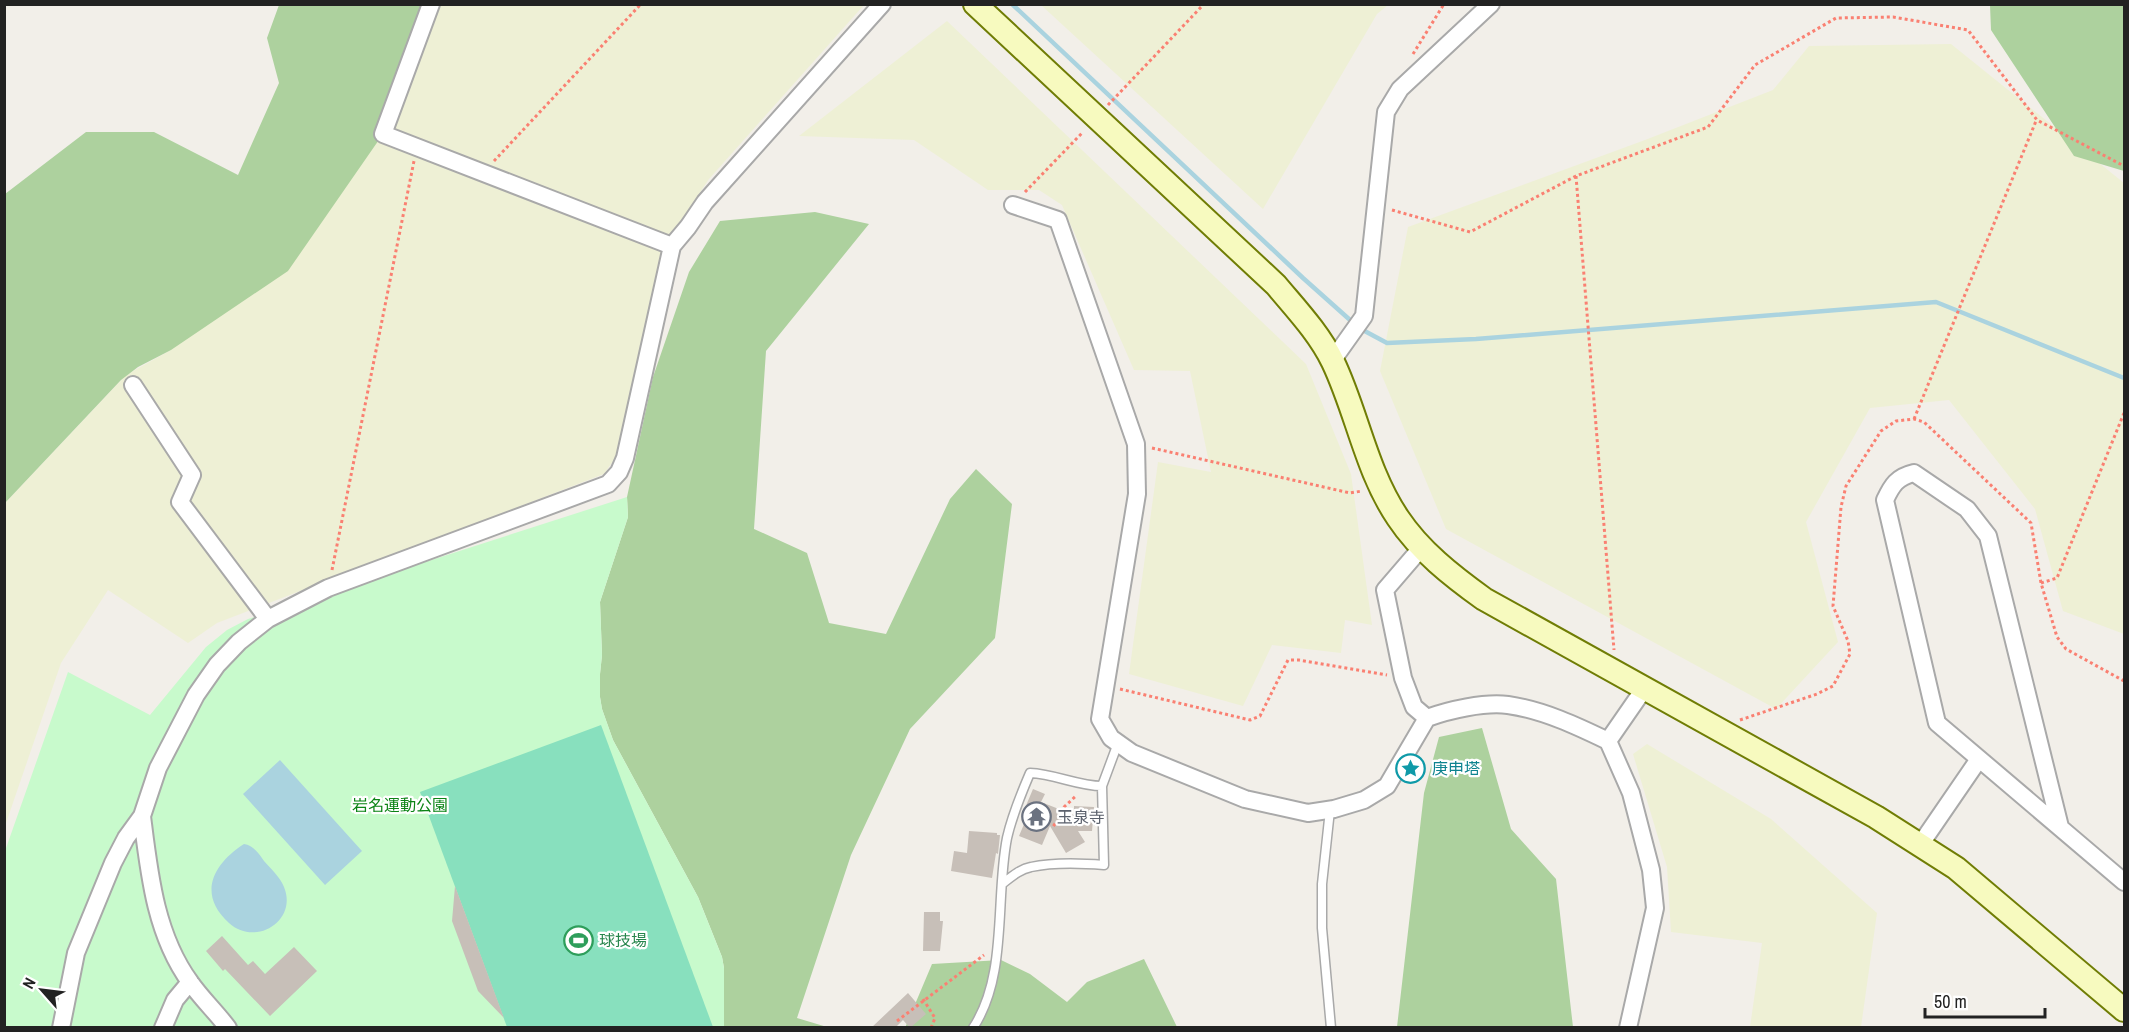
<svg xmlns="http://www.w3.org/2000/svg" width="2129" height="1032" font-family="'Archivo Narrow','Noto Sans JP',sans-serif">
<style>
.farmland{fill:#eef0d5}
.forest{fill:#add19e}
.park{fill:#c8facc}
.pitch{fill:#88e0be}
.water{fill:#aad3df}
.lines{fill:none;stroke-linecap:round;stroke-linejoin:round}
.stream{stroke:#aad3df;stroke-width:4.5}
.building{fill:#c7bfb8}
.lane-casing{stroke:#a9a9a9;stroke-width:11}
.street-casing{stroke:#a9a9a9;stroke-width:20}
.secondary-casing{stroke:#707d05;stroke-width:26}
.path{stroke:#fa8072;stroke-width:3;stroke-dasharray:3 3;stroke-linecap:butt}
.lane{stroke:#fff;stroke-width:8}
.street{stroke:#fff;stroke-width:16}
.secondary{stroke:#f7fabf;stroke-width:22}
.labels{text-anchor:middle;stroke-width:4.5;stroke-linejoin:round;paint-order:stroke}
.culture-label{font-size:16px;fill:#0d838f;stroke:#fff;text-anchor:start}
.park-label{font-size:16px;fill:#0c8416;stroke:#fff}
.worship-label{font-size:16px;fill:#5b616d;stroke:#fff;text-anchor:start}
.leisure-label{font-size:16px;fill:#27864d;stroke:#fff;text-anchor:start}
</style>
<rect width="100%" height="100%" fill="#f2efe9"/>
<path class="farmland" d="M431,5H864L709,179L662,249L616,457L604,474L217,623L188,643L108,590L61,663L5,826V503L126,375L171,350Z
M1041,5H1388L1377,14L1263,209Z
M947,21L1306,364L1351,474L1372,625L1345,620L1341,653L1272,645L1243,706L1129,674L1158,462L1211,472L1190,371L1134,370L1062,205L1039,190H988L914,140L799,136Z
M1951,44L2124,183V634L2063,611L2035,509L1949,400L1870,408L1806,522L1838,642L1776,709L1446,529L1380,371L1408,227L1645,140L1773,90L1809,46Z
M1647,744L1771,819L1877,913L1861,1027H1750L1762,943L1671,932L1667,867L1633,754Z"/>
<path class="forest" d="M279,5H431L383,134L288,271L171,350L138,367L121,380L5,503V194L86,132H154L238,175L279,83L267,38Z
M1990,5H2124V171L2074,156L1991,30Z
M815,212L869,224L766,351L754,529L807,553L829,623L886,634L950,499L976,469L1012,504L995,638L910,729L851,855L797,1018L827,1027H724V968L722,957L698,897L613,740L602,709L600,697V674L602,655L600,602L628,517L627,497L653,377L689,272L720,221Z
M1482,728L1511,829L1556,879L1573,1027H1397L1424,793L1439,737Z
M1144,959L1177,1027L905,1028L932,964L1001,960L1030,974L1067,1002L1087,982Z"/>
<path class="park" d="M627,497L628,517L600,602L602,655L600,674V697L602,709L613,740L698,897L722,957L724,968V1027L5,1028V851L68,672L150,715L206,647L227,630L248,619Z"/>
<path class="pitch" d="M601,725L713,1027H507L420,792Z"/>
<path class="water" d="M280,760L362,851L325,885L243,794Z
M244,844C253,845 259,854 264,861C271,869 280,877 284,887C298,921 255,947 229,923C197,894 213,864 244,844Z"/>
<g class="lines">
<path class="stream" d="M1012,4L1303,278L1359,328L1387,343L1476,339L1936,302L2124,378"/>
</g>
<path class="building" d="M1033,789L1045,794L1041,802L1074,815V806L1094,807L1092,831H1078L1085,842L1066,853L1050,826L1042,845L1019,836L1030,810L1025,808Z
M969,831L997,833V835H1000L998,854L996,853L992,878L951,871L954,851L967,853Z
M455,886L504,1018L478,991L452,921Z
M924,912H940V921H943L940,951H923Z
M222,936L248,965L253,961L265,974L294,947L317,971L270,1016L225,969L223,971L206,951Z
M908,993L926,1014L910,1028L903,1020L895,1028H871Z"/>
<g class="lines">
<defs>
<path id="lane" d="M1330,810L1322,884V928L1331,1028
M1002,884C1011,877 1020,869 1031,867C1054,862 1080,863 1104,865L1102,786
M973,1028C1008,975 995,899 1007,838C1012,816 1021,794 1030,773C1055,774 1078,786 1102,786L1118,743"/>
<path id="street" d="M431,4L383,134L672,246
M1013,205L1058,220L1136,444L1137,494L1100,719L1111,738L1132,753L1245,799L1308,813L1334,809L1364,800L1387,786L1427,718C1449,710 1484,702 1508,705C1543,710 1577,726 1608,741L1644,689
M1332,361L1364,316L1386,112L1400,89L1491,4
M133,385L192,475L180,502L268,619
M1422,547L1385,590L1403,678L1414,707L1427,718
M1608,741L1631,793L1651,870L1655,908L1628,1028
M142,816C149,872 155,934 190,982C201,998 216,1012 228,1028
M2060,827L1988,536L1967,509L1914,473C1897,477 1892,485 1885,500L1937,723L2124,882
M1920,845L1979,759
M61,1028L76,953L113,863L126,838L142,816L158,768L196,695L217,665L239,642L268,619L328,588L608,484L619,472L625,458L672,246L688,227L705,202L882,4
M163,1028L175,1000L190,982"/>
<path id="secondary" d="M975,4L1276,285C1296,309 1319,333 1333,362C1357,412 1366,471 1398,518C1420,551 1452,576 1484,599L1876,817L1956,868L2124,1010"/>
</defs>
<use href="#lane" class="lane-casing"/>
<use href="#street" class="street-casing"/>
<use href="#secondary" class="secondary-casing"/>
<path class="path" d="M1413,54L1444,4
M1108,105L1204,4
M494,161L641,4
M1576,176L1614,650
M1025,192L1083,132
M1392,210L1470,232L1576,176L1708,127L1755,65L1836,18L1893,17L1968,30L2037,120L2124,166
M1914,419L2036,121
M1152,448L1350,493L1362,491
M332,570L414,161
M2041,583L2057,578L2124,413
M1120,689L1250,720L1260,716L1288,660H1299L1387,675
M1740,720L1817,694L1833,686L1850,654L1848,641L1833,606L1841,507L1846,486L1881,431L1896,421L1914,419L1924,422L2031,523L2041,583L2057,637L2066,649L2124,681
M1053,824L1056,826L1064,807L1077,795
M923,999L935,1018L931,1028
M897,1021L984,955"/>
<use href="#lane" class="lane"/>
<use href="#street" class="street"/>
<use href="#secondary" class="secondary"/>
</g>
<defs>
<symbol id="sight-ring" viewBox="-11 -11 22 22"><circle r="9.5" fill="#fff" stroke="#0f9aa8" stroke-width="1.5"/><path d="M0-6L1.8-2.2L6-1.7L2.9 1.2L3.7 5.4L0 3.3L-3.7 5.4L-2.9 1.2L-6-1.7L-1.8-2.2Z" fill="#0f9aa8"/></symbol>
<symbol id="temple-ring" viewBox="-11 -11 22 22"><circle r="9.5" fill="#fff" stroke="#6b7280" stroke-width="1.5"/><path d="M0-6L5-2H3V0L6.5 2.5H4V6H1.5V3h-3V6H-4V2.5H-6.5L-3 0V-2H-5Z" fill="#6b7280"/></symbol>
<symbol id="stadium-ring" viewBox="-11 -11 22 22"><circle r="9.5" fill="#fff" stroke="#2e9e5b" stroke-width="1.5"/><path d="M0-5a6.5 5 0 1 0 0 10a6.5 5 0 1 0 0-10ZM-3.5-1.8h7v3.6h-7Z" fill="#2e9e5b"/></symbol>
</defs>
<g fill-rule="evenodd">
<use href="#sight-ring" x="1394" y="752" width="33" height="33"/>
<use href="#temple-ring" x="1020" y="800" width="33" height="33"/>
<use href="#stadium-ring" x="562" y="924" width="33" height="33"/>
</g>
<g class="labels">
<g class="culture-label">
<text x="1432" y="774">庚申塔</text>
</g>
<g class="park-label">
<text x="400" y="811">岩名運動公園</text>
</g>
<g class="worship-label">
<text x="1057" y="823">玉泉寺</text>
</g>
<g class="leisure-label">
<text x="599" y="946">球技場</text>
</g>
</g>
<rect width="2129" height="1032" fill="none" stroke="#222222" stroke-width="12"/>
<g transform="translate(42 990) rotate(298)" stroke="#ffffff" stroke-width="4.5" paint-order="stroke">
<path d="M0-4.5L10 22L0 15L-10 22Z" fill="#222222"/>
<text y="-9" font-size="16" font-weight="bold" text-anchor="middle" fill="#222222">N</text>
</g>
<path d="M1925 1008v9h120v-9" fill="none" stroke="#222222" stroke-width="3"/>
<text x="1934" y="1008" font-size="18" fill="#222222" stroke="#ffffff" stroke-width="4.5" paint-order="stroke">50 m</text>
</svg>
